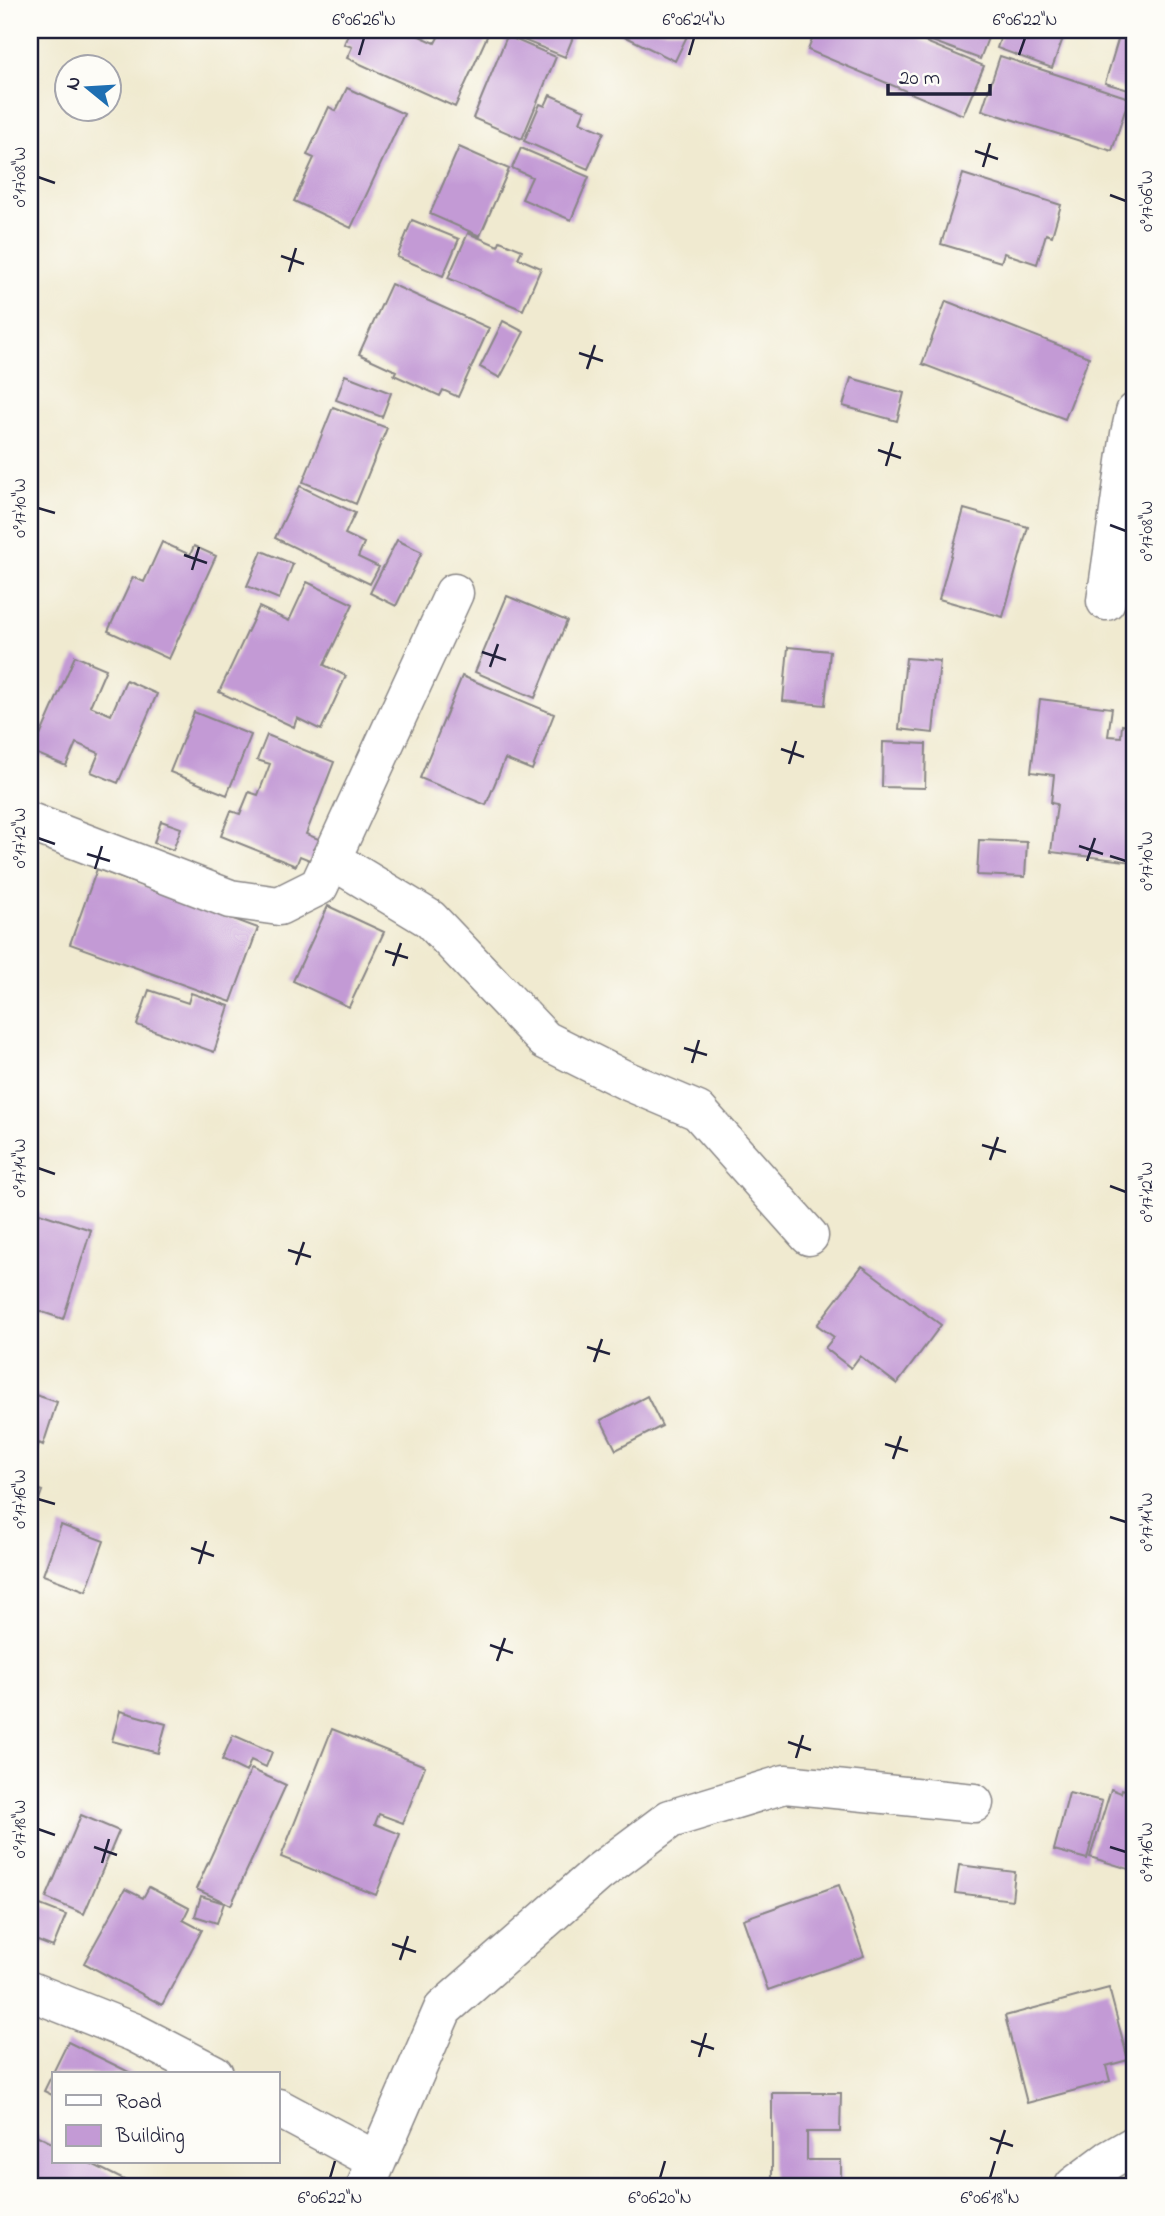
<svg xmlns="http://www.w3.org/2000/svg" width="1165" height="2216" font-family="'Indie Flower',sans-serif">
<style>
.building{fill:#c39ad5}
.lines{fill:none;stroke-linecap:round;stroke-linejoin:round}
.street-casing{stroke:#898686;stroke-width:41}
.street{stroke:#fff;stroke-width:38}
.ticks{fill:none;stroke:#22223b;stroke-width:2.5}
.neatline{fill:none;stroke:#22223b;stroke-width:2.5}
.ticks-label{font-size:18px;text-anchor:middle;fill:#22223b}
</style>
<rect width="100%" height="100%" fill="#fdfcf7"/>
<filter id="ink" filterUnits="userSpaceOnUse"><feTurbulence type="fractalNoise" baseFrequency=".0143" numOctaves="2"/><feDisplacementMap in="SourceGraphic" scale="14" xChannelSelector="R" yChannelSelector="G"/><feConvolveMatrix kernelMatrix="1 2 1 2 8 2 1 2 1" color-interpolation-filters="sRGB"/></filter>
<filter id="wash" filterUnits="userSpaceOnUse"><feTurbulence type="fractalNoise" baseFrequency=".00686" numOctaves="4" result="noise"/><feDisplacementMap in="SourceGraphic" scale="28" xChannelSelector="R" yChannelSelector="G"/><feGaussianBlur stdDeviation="1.57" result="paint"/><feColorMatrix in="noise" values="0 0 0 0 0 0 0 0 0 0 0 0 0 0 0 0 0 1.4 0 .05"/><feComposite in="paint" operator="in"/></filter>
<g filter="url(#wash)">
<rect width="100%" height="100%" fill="#f0ead0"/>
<g id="blocks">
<path class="building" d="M350,30H406L435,43L442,30H490L455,107L347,58L352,47L344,44Z
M513,30H576L565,57L511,35Z
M612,30H690L675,61Z
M816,30H897L984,66L963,115L808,50Z
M933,30H991L980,59L929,40Z
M1003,30H1066L1052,68L997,48Z
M1121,30H1135V92L1105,83Z
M507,36L556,57L522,139L473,118Z
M1000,56L1129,98L1112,151L982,110Z
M347,88L404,114L351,228L294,201L314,158L307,155L329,107L336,111Z
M550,95L585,110L580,122L604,132L588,169L524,141L540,104L545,106Z
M459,147L509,169L480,236L430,214Z
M521,148L589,177L571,220L522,199L532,177L512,168Z
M963,174L1061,205L1052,236L1046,234L1037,264L1004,253L1001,262L941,244Z
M412,220L459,239L443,276L397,257Z
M468,233L498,246L500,241L522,250L518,258L541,268L523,310L448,278Z
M391,284L489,328L458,397L443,390L440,396L394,375L396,371L359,354Z
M946,301L1089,357L1065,419L922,364Z
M503,321L524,332L500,378L480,367Z
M345,375L391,393L382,417L336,400Z
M851,378L904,393L897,421L843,406Z
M333,407L387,428L356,504L303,482Z
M300,486L355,513L345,534L364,543L358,557L379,567L370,584L275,538Z
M964,509L1028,527L1003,617L939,599Z
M397,540L422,552L396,606L370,593Z
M162,542L190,555L194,546L216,556L169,659L108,631L133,577L144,582Z
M262,551L293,564L279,599L247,586Z
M307,582L353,604L324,665L346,676L321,730L297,718L294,727L219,692L259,607L289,621Z
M507,596L567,621L535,698L475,672Z
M788,647L830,651L825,705L783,701Z
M75,656L106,669L90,706L111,715L126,680L157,694L118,783L91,772L99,753L76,743L66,766L33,752Z
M906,658L940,661L933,733L899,729Z
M462,676L554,714L532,770L505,759L486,805L420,778Z
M1040,699L1112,708L1108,736L1121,737L1122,725L1135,727V844L1133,862L1051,852L1057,804L1051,803L1054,775L1031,772Z
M194,712L251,735L227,795L170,772Z
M267,735L334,762L306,834L321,840L312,861L300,856L296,866L221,836L231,811L240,814L249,792L258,795L270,764L257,760Z
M883,742L926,744L925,788L882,787Z
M161,821L181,828L173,850L154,843Z
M979,840L1027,842L1025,877L977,875Z
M97,869L258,928L231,1002L70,944Z
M328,906L384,932L349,1007L293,981Z
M149,990L188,1003L191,993L229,1006L214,1052L137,1025Z
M30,1210L91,1230L63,1319L30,1308Z
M862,1266L941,1325L897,1384L860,1356L851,1368L825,1348L834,1337L817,1325Z
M30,1393L57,1402L43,1445L39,1443L32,1463L30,1462Z
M647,1396L662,1426L616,1450L601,1420Z
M30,1487L42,1491L30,1525Z
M61,1525L104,1541L86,1591L43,1575Z
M120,1711L166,1724L158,1753L112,1741Z
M332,1729L425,1766L403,1823L379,1814L375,1824L400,1834L376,1895L281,1857Z
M233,1735L272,1752L266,1767L251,1760L246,1772L222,1760Z
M251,1769L286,1785L231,1905L196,1889Z
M1111,1789L1121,1793L1122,1789L1135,1793V1871L1090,1857Z
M1069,1793L1102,1801L1087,1859L1054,1850Z
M81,1815L119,1831L84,1914L46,1898Z
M959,1865L1015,1872L1012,1900L955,1893Z
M839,1885L864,1956L768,1990L743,1919Z
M149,1887L189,1908L183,1920L202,1930L162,2005L84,1963L125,1889L143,1898Z
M201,1896L224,1903L217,1923L195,1916Z
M30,1901L66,1915L53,1947L30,1938Z
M1109,1988L1128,2060L1106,2066L1110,2081L1027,2103L1005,2016Z
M68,2042L133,2074H54V2096L44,2091Z
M772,2093H841L840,2132H807V2160H841V2186H772Z
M30,2132L54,2144V2162H88L136,2186H30Z"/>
</g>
</g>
<g filter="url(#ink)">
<use href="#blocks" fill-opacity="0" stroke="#898686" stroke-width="2"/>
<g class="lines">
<defs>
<path id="street" d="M1106,601L1130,434L1135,412
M30,822L230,899L279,906L319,886L454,593
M331,859L430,919L545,1040L625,1080L698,1111L809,1236
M30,1991L133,2032L214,2074
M278,2108L377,2161L366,2186
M377,2161L443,2009L598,1873L670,1819L785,1784L974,1803
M1074,2186L1109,2160L1135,2145"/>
</defs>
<use href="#street" class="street-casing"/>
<use href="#street" class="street"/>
</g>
</g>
<path class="ticks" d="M359,55L364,38M689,55L694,38M1019,55L1025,38M975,151L998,159M983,167L990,143M38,177L55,183M1110,195L1126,201M281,256L304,264M289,272L296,248M579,353L603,361M587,369L595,345M878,450L901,458M886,466L893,442M38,508L55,513M1110,525L1126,531M184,555L207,563M192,570L199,547M482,652L506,660M490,667L498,644M781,749L804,757M789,764L796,741M38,838L55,844M1079,846L1103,854M87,854L110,861M1110,856L1126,861M1087,861L1095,838M95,869L102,846M385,951L408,958M393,966L401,943M684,1048L707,1055M692,1063L699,1040M982,1145L1006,1152M990,1160L998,1137M38,1168L55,1174M1110,1186L1126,1192M288,1250L311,1257M296,1265L304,1242M587,1347L610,1354M594,1362L602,1339M885,1444L908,1451M893,1459L901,1436M38,1499L55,1504M1110,1517L1126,1522M191,1548L214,1556M199,1564L206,1541M490,1645L513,1653M497,1661L505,1638M788,1742L811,1750M796,1758L803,1735M38,1829L55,1835M94,1847L117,1855M1110,1847L1126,1852M102,1863L109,1839M392,1944L416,1952M400,1960L408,1936M691,2041L714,2049M699,2057L706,2033M990,2138L1013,2146M997,2154L1005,2130M330,2178L335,2161M660,2178L665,2161M990,2178L995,2161"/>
<rect width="1165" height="2216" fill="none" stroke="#fdfcf7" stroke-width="77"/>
<rect x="52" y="2072" width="228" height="91" fill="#fdfcf7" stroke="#a5a5ac" stroke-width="2"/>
<rect x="66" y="2095" width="35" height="10" fill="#ffffff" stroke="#a5a5ac" stroke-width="2"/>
<text x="116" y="2108" font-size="21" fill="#22223b">Road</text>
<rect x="66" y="2125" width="35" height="21" fill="#c39ad5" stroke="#a5a5ac" stroke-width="2"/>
<text x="116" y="2142" font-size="21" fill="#22223b">Building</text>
<g transform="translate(88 88) rotate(288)"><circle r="33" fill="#fdfcf7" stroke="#a5a5ac" stroke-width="2"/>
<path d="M0-5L12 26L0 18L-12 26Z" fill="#1f6fb2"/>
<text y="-10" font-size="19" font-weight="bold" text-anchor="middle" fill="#22223b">N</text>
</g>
<path d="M888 84v10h102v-10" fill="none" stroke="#22223b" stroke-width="3.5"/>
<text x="899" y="84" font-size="21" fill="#22223b" stroke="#fdfcf7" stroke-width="5" paint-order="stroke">20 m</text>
<rect x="38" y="38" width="1088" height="2140" class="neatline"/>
<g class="ticks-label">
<text x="364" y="25">6°06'26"N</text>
<text x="694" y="25">6°06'24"N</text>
<text x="1025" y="25">6°06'22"N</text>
<text transform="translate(19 177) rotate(-90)" y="6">0°17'08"W</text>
<text transform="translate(1146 201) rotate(-90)" y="6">0°17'06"W</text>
<text transform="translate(19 508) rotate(-90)" y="6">0°17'10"W</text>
<text transform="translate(1146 531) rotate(-90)" y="6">0°17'08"W</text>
<text transform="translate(19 838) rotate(-90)" y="6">0°17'12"W</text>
<text transform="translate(1146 861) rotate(-90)" y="6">0°17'10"W</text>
<text transform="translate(19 1168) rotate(-90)" y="6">0°17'14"W</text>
<text transform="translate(1146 1192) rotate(-90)" y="6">0°17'12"W</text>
<text transform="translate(19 1499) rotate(-90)" y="6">0°17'16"W</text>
<text transform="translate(1146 1522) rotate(-90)" y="6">0°17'14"W</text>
<text transform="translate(19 1829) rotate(-90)" y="6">0°17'18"W</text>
<text transform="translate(1146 1852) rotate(-90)" y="6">0°17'16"W</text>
<text x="330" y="2203">6°06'22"N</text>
<text x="660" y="2203">6°06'20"N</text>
<text x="990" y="2203">6°06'18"N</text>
</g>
</svg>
